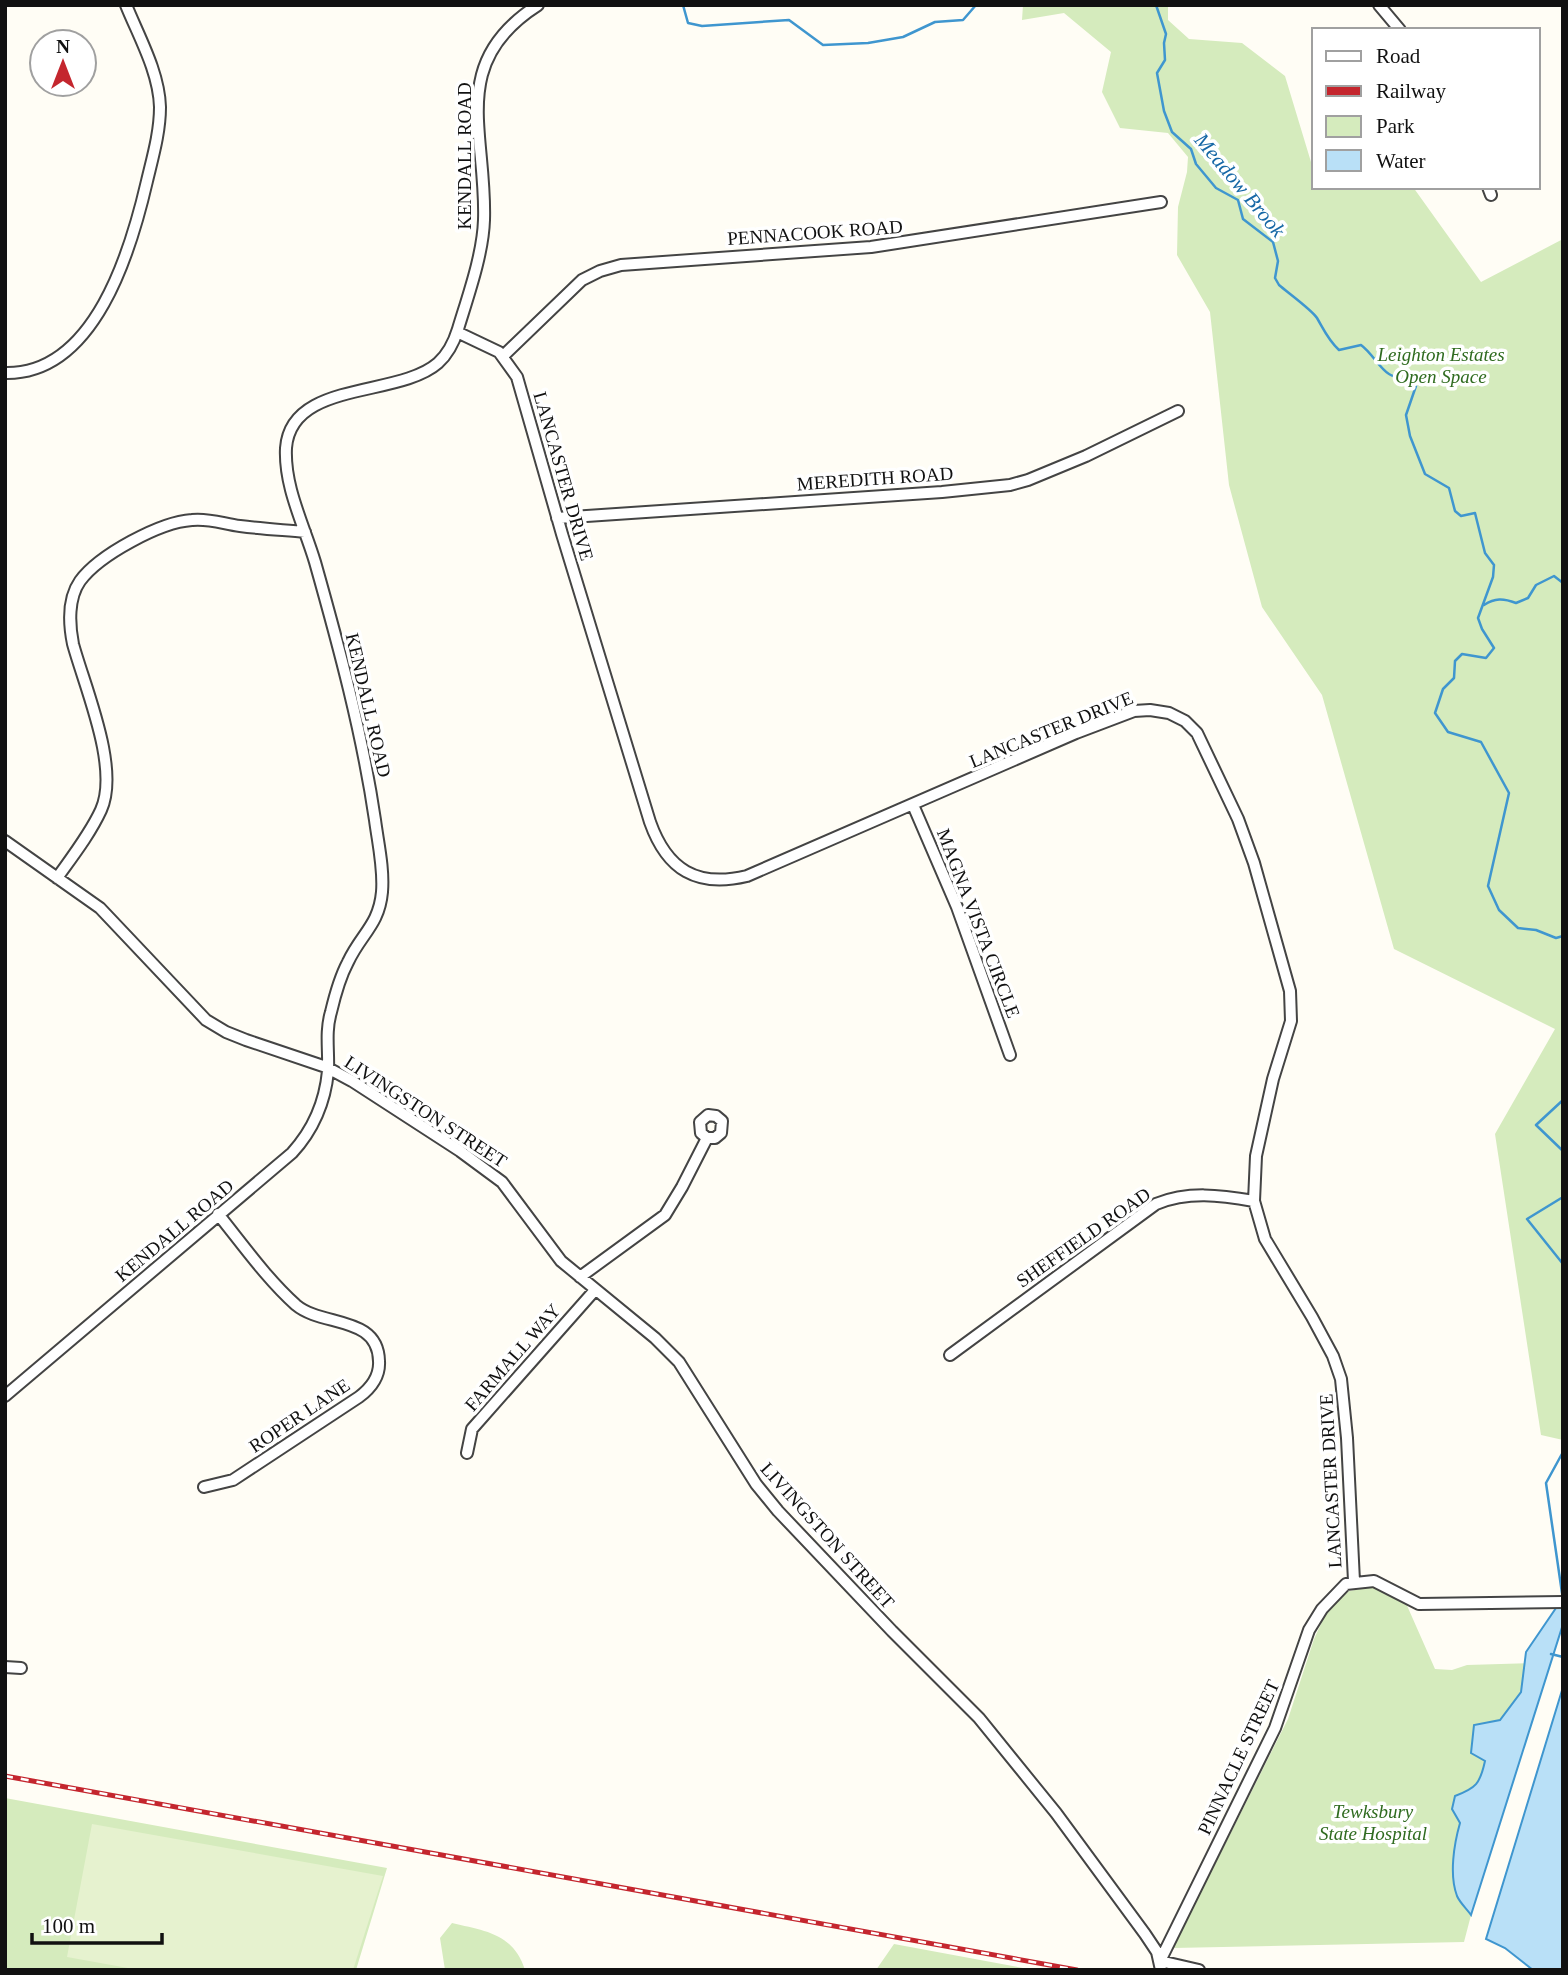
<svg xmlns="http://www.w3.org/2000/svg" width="1568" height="1975" font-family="Georgia,serif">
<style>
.green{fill:#d5ebbd}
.pitch{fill:#e6f2cf}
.water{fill:#b9e0f7;stroke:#3f96cf;stroke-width:2}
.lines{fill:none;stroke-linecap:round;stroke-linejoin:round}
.stream{stroke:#3f96cf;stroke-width:2.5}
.minor-casing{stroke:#444;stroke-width:14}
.minor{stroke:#fff;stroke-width:10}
.rail-casing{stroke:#c4262e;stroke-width:5}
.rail{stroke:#fff;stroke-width:2.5;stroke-dasharray:8;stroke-linecap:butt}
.labels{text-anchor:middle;stroke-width:7;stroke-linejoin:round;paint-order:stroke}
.street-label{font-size:19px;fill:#111;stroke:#fff}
.park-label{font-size:19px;font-style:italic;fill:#2f6b1f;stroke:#fff}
.water-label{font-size:21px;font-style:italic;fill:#1768a6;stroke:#fff}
</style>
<rect width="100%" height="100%" fill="#fffdf5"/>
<path class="green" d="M1023,5H1168V20L1189,39L1242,43L1285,76L1311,162L1314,161V187H1413L1481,282L1563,239V1440L1541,1435L1495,1134L1555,1029L1394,949L1322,695L1262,607L1229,485L1210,312L1177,255L1178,207L1187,172L1188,157L1168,133L1120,128L1102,92L1111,52L1064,13L1022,20Z
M1372,1587L1405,1601L1435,1669L1452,1670L1467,1665L1537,1663L1464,1942L1173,1948L1288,1719L1314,1639L1326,1613L1349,1591Z
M5,1798L387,1868L356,1970H5Z
M452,1923C485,1931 513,1933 525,1970H445L440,1938Z
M894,1944L1034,1970H876Z"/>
<path class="pitch" d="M92,1824L383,1876L353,1970H139L67,1957Z"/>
<path class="water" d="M1556,1608H1563V1624L1471,1915C1467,1909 1460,1903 1457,1896C1449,1875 1454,1844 1460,1823L1452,1809L1455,1796C1476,1788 1480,1784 1485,1761L1471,1753L1474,1725L1500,1720L1521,1692L1526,1652Z
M1563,1687V1970H1533L1505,1948L1486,1939Z"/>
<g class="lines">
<path class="stream" d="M683,5L688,23L702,26L789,20L823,45L868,43L903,37L935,22L963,20L976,5
M1156,5L1166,34L1164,43L1165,60L1157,73L1164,111L1172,132L1191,149L1196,164L1216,188L1238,200L1243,219L1273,242L1278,261L1275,278L1279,285C1287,292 1312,310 1317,318C1324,330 1328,340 1339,350L1361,345C1372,353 1380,369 1389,374C1398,379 1407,380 1416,386L1406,415L1410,436L1425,474L1449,488L1455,511L1461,516L1475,513L1485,553L1494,565L1493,577L1478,618L1482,629L1494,648L1486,658L1462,654L1455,661L1454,678L1443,689L1435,713L1448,732L1481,742L1509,793L1488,886L1499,910L1518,928L1536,930L1556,938L1563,936
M1484,605C1495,598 1503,598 1516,603L1528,598L1536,585L1554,576L1563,583
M1563,1100L1536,1125L1563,1151
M1563,1197L1527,1219L1563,1264
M1562,1593L1546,1483L1563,1452
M1551,1654L1563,1657"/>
<defs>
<path id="minor" d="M1379,5L1400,30
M1488,187L1491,195
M457,332L499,352L517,377L562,534L650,822C667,870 697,888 747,876L1076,733L1134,711L1150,710L1169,713L1185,721L1197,733L1238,819L1254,863L1290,991L1291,1021L1273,1079L1256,1156L1254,1201L1265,1239L1312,1317L1333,1356L1341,1379L1347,1438L1354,1581
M503,356L582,280L600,271L621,265L871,247L1161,202
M5,373C95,375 131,250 147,181C153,156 160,132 160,107C159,72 139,37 126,5
M557,518L942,492L1010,485L1028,480L1086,456L1178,411
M913,805L957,907L1010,1055
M5,841L100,908L206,1020L226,1032L246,1040L326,1067L352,1081L460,1151L502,1182L561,1261L655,1338L679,1362L756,1484L778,1511L892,1631L979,1718L1056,1813L1145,1934L1157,1952L1161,1970
M57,878C72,857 90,834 101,810C120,768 85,688 73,644C69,624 68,598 80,581C99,555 160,522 192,520C209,518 224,524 240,526C262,529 284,530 305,532
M580,1277L665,1215L682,1187L707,1138H715L721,1133L722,1121L716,1116L708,1115L700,1122L701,1133L707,1138
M950,1355L1156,1204C1188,1191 1220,1195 1254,1201
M5,1396L292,1153C313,1130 325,1103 328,1071C329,1051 325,1032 331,1012C335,995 340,977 348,962C361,934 379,925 382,892C384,868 378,843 375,820C362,732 339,647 315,562C304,525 284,487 286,448C291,380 398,398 438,363C448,354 454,342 458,329C468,296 483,254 484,220C487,133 447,63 538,5
M467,1453L472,1429L595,1290
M204,1487L233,1480L359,1397C371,1388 380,1376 379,1361C378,1315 322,1327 296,1305C267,1279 243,1245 218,1214
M5,1667L21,1668
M1199,1970L1160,1961L1275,1728L1309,1630L1322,1609L1346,1584L1374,1581L1419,1604L1563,1602"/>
</defs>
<use href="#minor" class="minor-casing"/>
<use href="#minor" class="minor"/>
<defs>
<path id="rail" d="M5,1776L1077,1970"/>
</defs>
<use href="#rail" class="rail-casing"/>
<use href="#rail" class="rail"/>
</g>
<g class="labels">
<g class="street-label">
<text transform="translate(464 156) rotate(-90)" y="7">KENDALL ROAD</text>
<text transform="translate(815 232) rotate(-4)" y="7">PENNACOOK ROAD</text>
<text transform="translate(564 476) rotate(74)" y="7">LANCASTER DRIVE</text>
<text transform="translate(875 478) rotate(-4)" y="7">MEREDITH ROAD</text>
<text transform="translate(369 705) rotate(77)" y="7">KENDALL ROAD</text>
<text transform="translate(1051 729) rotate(-22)" y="7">LANCASTER DRIVE</text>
<text transform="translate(979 923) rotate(69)" y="7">MAGNA VISTA CIRCLE</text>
<text transform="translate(426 1111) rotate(33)" y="7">LIVINGSTON STREET</text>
<text transform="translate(174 1230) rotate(-40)" y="7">KENDALL ROAD</text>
<text transform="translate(1083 1237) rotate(-35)" y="7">SHEFFIELD ROAD</text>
<text transform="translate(512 1357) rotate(-49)" y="7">FARMALL WAY</text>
<text transform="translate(299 1415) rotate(-34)" y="7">ROPER LANE</text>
<text transform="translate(1330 1481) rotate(-93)" y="7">LANCASTER DRIVE</text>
<text transform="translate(828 1535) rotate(48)" y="7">LIVINGSTON STREET</text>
<text transform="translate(1238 1757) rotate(-65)" y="7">PINNACLE STREET</text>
</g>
<g class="park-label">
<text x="1441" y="361">Leighton Estates<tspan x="1441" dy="22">Open Space</tspan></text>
<text x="1373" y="1818">Tewksbury<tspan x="1373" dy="22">State Hospital</tspan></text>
</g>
<g class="water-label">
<text transform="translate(1240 185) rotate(50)" y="7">Meadow Brook</text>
</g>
</g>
<rect width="1568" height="1975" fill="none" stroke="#111111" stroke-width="14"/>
<rect x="1312" y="28" width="228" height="161" fill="#ffffff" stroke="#a0a0a0" stroke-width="2"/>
<rect x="1326" y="51" width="35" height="10" fill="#ffffff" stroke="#a0a0a0" stroke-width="2"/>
<text x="1376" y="63" font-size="21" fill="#111111">Road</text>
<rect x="1326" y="86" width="35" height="10" fill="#c4262e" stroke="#a0a0a0" stroke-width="2"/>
<text x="1376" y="98" font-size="21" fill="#111111">Railway</text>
<rect x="1326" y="116" width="35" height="21" fill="#d5ebbd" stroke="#a0a0a0" stroke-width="2"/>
<text x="1376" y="133" font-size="21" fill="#111111">Park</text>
<rect x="1326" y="150" width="35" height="21" fill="#b9e0f7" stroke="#a0a0a0" stroke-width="2"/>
<text x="1376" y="168" font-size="21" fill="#111111">Water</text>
<g transform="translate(63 63)"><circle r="33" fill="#ffffff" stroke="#a0a0a0" stroke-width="2"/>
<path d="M0-5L12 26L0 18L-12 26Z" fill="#c4262e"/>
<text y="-10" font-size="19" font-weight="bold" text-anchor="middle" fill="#111111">N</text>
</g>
<path d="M32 1933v10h130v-10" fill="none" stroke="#111111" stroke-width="3.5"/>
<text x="42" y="1933" font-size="21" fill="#111111" stroke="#ffffff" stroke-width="5" paint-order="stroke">100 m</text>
</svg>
